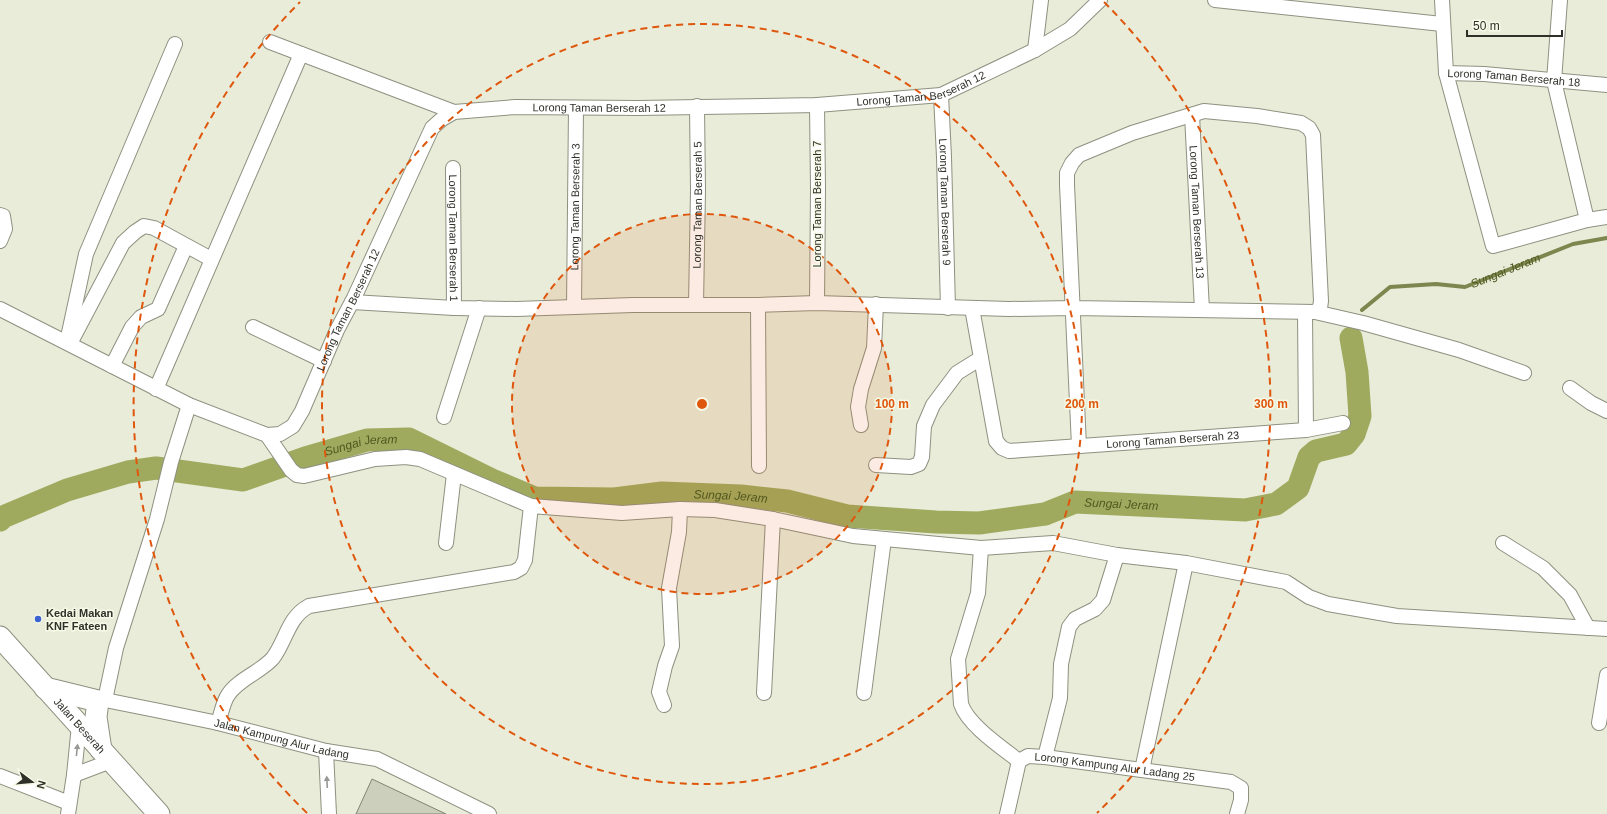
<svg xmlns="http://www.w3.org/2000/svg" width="1607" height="814" font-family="Arial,sans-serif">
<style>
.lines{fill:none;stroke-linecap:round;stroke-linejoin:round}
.stream{stroke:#7d864e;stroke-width:4}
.river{stroke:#9faa5e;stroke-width:23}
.building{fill:#cbcfbc;stroke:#818473}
.minor-casing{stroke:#8e9180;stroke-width:16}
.highway-casing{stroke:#8e9180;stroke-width:23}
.minor{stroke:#fff;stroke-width:14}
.highway{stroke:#fff;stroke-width:21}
.oneway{fill:#979894}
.ring{fill:none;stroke:#df570d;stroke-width:2;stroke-dasharray:7 5}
.poi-dot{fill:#3b62d3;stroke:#f5f9e6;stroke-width:1.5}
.labels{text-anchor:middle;stroke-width:3;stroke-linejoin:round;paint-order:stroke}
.street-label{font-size:11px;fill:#2f3129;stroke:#f5f9e6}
.poi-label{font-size:11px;font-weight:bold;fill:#2f3129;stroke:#f5f9e6;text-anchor:start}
.water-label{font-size:12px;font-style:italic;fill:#515820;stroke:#f5f9e6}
.centre{fill:#df570d;stroke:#f5f9e6;stroke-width:2}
.ring-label{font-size:12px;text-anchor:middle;font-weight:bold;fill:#df570d;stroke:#f5f9e6;stroke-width:3;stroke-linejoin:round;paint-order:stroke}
</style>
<rect width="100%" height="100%" fill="#e8ecd9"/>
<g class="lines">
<path class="stream" id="s1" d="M1362,310L1390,287L1436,284L1465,287L1573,244L1607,238"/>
<path class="river" id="s2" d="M0,520L3,517L67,490L128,472L156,468L243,480L305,458L367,440L409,439L492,480L535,498L614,499L662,493L741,496L787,501L847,516L936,522L979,523L1045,514L1075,502L1245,510L1276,504L1298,488L1309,457L1316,451L1346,444L1354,434L1360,416L1357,372L1351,338"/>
</g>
<path class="building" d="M372,779L446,814H356Z"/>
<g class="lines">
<defs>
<g id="minor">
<path d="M1215,0L1442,24"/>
<path d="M1442,0L1446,73L1493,246L1587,220L1554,81L1560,0"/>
<path d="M270,42L454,112"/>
<path d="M1035,50L1041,0"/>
<path id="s3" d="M1446,73L1484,74L1607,85"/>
<path id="s4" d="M941,95L944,157L948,308"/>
<path d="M817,105L818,189L817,303"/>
<path id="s5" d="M1192,115L1202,310"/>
<path id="s6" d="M453,168L454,308"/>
<path d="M0,215L3,216L5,229L0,241"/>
<path d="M1587,220L1607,217"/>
<path d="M352,302L454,308L516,309L633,305H758L817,303L1009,309L1073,308L1315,312L1320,308L1321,301L1313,135L1309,128L1301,123L1257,116L1204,111L1132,133L1079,155L1072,163L1067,173V185L1079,446"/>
<path id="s7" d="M696,305L698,190L697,106"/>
<path d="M758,305L759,466"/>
<path id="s8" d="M574,307L576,108"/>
<path id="s9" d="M972,308L996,441L1002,448L1009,451L1306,430L1343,423"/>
<path d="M0,309L189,405L267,435L291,470L297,475L304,476L375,459L406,457L420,459L531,506L622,513L680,509L715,510L773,519L853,536L981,548L1053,543L1117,555L1186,563L1286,582L1309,597L1328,604L1397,616L1607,629"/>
<path d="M1315,312L1363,323L1459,350L1524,373"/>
<path d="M1305,313L1306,430"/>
<path d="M253,327L324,361"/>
<path d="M73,338L123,243L135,232L144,226L154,228L211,259"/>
<path d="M67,342L86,254L175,44"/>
<path d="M112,366L132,327L141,317L158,309L186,246"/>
<path d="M1570,388L1591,403L1607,411"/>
<path d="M156,389L301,54"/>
<path d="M444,417L479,308"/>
<path d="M861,425L858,407L861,389L874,348L876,304"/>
<path id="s10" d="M267,435L280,434L293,426L302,411L337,330L354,298L432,128L442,119L454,112L515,107L638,108L817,105L941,95L1035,50L1070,29L1100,0"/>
<path d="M876,465L911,467L919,464L922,457L924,426L933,405L957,373L981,358"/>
<path d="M446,543L454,474"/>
<path d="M1503,543L1543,568L1570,595L1588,628"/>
<path d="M981,548L978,593L958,659L961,704C968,725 1001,747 1019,761"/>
<path d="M764,693L773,519"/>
<path d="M864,693L884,539"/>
<path d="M105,700L116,648L157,519L171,462L189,405"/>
<path id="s11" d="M90,702L105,700L160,711L218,723L326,751L377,759L489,814"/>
<path d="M664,705L659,692L665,666L672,646L669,588L679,532L680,509"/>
<path d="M218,723C221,715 223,702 228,695C238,679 261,672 273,658C286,641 288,617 309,606L514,572L521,568L525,560L531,506"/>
<path d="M1599,723L1607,675"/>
<path d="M326,751L329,814"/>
<path d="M1045,757L1060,698L1061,664L1069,627L1075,619L1095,609L1103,600L1117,555"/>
<path d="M1142,770L1186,563"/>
<path d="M74,775L111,761"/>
<path d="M0,776L69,803"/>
<path d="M68,814L74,775L79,725"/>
<path id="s12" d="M1007,814L1019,761L1028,756L1045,757L1231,782L1241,788V800L1237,814"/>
</g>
<g id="highway">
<path id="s13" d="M0,637L159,814"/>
<path d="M45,688L98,701L96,717L101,750"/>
</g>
</defs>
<use href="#minor" class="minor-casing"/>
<use href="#highway" class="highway-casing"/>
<use href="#minor" class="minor"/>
<use href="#highway" class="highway"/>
</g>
<defs><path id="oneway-solid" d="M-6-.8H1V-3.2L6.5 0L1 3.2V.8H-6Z"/></defs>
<g class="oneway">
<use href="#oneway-solid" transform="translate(77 750) rotate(-84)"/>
<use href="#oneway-solid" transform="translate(327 782) rotate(-93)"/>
</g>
<circle cx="702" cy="404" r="190" fill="#df570d" fill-opacity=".12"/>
<g class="ring">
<circle cx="702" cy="404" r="190"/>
<circle cx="702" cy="404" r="380"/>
<path d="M307 813A569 569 0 0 1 300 2M1104 2A569 569 0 0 1 1097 813"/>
</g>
<circle class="poi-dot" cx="38" cy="619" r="4"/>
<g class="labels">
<g class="street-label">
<text dy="4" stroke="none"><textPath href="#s3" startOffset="68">Lorong Taman Berserah 18</textPath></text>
<text dy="4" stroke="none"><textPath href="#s10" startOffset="854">Lorong Taman Berserah 12</textPath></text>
<text dy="4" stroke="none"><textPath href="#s10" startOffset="530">Lorong Taman Berserah 12</textPath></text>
<text dy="4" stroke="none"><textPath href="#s4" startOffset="107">Lorong Taman Berserah 9</textPath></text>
<text transform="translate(817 204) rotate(-90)" y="4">Lorong Taman Berserah 7</text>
<text dy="4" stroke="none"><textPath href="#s7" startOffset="100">Lorong Taman Berserah 5</textPath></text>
<text dy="4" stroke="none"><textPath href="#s8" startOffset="100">Lorong Taman Berserah 3</textPath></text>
<text dy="4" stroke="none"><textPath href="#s5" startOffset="97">Lorong Taman Berserah 13</textPath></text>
<text dy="4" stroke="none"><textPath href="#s6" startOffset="70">Lorong Taman Berserah 1</textPath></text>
<text dy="4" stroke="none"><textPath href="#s10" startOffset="157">Lorong Taman Berserah 12</textPath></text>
<text dy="4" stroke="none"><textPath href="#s9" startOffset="316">Lorong Taman Berserah 23</textPath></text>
<text dy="4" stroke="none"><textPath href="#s13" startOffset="119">Jalan Beserah</textPath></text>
<text dy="4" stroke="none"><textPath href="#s11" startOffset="196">Jalan Kampung Alur Ladang</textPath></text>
<text dy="4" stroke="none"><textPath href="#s12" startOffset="152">Lorong Kampung Alur Ladang 25</textPath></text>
</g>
<g class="poi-label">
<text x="46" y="617">Kedai Makan<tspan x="46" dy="13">KNF Fateen</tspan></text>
</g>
<g class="water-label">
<text dy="4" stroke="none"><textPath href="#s1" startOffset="155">Sungai Jeram</textPath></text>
<text dy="4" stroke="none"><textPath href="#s2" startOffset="377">Sungai Jeram</textPath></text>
<text dy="4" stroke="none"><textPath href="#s2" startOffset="761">Sungai Jeram</textPath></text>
<text dy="4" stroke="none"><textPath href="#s2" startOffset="1157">Sungai Jeram</textPath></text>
</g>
</g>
<circle cx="702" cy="404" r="6" class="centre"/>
<g class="ring-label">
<text x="892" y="408">100 m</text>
<text x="1082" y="408">200 m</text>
<text x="1271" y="408">300 m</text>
</g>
<g transform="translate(32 782) rotate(106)" stroke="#f5f9e6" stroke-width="3" paint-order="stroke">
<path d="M0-3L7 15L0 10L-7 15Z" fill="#2f3129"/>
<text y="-6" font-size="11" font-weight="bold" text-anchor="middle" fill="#2f3129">N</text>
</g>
<path d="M1467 30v6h95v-6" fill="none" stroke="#2f3129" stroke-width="2"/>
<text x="1473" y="30" font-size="12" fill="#2f3129" stroke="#f5f9e6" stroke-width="3" paint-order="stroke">50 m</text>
</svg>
